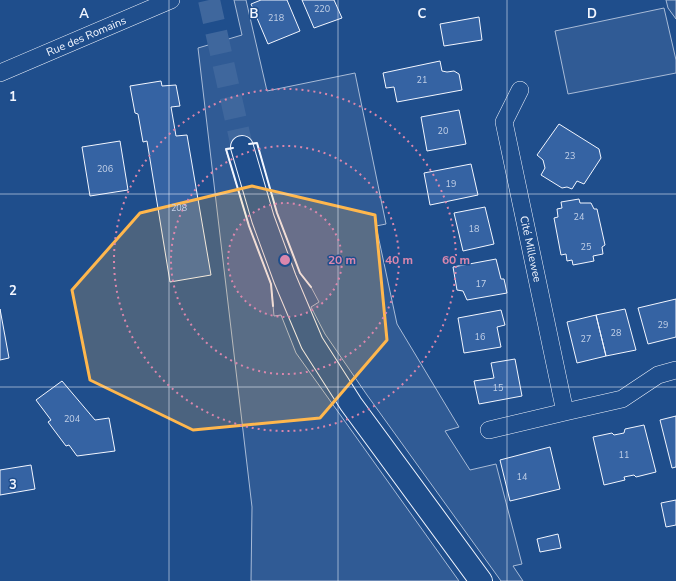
<svg xmlns="http://www.w3.org/2000/svg" width="676" height="581" font-family="'Nunito Sans',sans-serif">
<style>
.green{fill:#305b95;stroke:#a8bbd7}
.building{fill:#3563a3;stroke:#f2f6ff}
.lines{fill:none;stroke-linecap:round;stroke-linejoin:round}
.primary-tunnel{stroke:#3f679d;stroke-width:22;stroke-dasharray:22 11;stroke-linecap:butt}
.street-casing{stroke:#f2f6ff;stroke-width:18}
.primary-casing{stroke:#f2f6ff;stroke-width:24}
.street{stroke:#1f4e8c;stroke-width:17}
.primary{stroke:#1f4e8c;stroke-width:22}
.wall{stroke:#f2f6ff;stroke-width:2}
.marked{fill:#ffb74d;fill-opacity:0.2;stroke:#ffb74d;stroke-width:3;stroke-linejoin:round}
.grid{fill:none;stroke:#f2f6ff;stroke-width:1;stroke-opacity:0.55}
.ring{fill:none;stroke:#da87ad;stroke-width:2;stroke-dasharray:2 4}
.labels{text-anchor:middle;stroke-width:3;stroke-linejoin:round;paint-order:stroke}
.number-label{font-size:9px;fill:#c3d1e8}
.street-label{font-size:11px;fill:#f2f6ff;stroke:#1f4e8c}
.grid-label{font-size:13px;text-anchor:middle;font-weight:bold;fill:#f2f6ff;stroke:#1f4e8c;stroke-width:3;stroke-linejoin:round;paint-order:stroke}
.centre{fill:#da87ad;stroke:#1f4e8c;stroke-width:2}
.ring-label{font-size:12px;text-anchor:middle;font-weight:bold;fill:#da87ad;stroke:#1f4e8c;stroke-width:3;stroke-linejoin:round;paint-order:stroke}
</style>
<rect width="100%" height="100%" fill="#1f4e8c"/>
<path class="green" d="M234,0H246L267,91L355,73L386,224L376,226L397,324L459,427L445,431L470,470L496,464L522,564L513,566L523,581H501L367,395L325,334L311,307L319,302L311,287L300,273L277,213L257,143L226,150L249,226L271,284L274,316L281,315L296,353L459,581H251L252,507L198,48L242,35Z
M666,0H676V19L668,8Z
M664,8L676,60V73L568,94L555,31Z"/>
<path class="building" d="M261,0H287L300,31L268,44L251,4Z
M302,0H334L342,18L314,28Z
M479,17L482,40L444,46L440,24Z
M440,61L442,71L447,72L454,71L459,74L462,90L397,102L394,87L386,88L383,73Z
M161,81L162,86L176,85L180,106L171,107L176,136L187,135L211,275L170,282L147,141L143,142L138,114L135,113L130,86Z
M459,110L466,144L427,151L421,117Z
M559,124L599,149L601,158L584,184L577,181L572,189L567,187L562,188L541,175L545,168L543,160L537,155Z
M120,141L128,190L90,196L82,147Z
M471,164L478,195L430,205L424,173Z
M579,199L580,203H591L594,209H597L605,245L602,247L603,254L593,256L594,261L573,265L572,260L567,261L566,254L561,255L554,218L558,217L557,209L562,208L561,202Z
M485,207L494,244L463,251L454,213Z
M496,259L501,279H504L507,293L467,300L463,291L457,290L453,267Z
M676,299V337L648,344L638,308Z
M0,309L9,358L0,360Z
M625,309L636,350L606,356L596,315Z
M501,310L505,325L497,327L501,347L464,353L458,318Z
M596,315L606,356L577,363L567,322Z
M515,359L522,396L479,404L474,381L494,378L491,363Z
M62,381L95,420L109,418L115,451L77,456L69,445L66,446L48,422L51,420L36,400Z
M676,416V467L672,468L660,420Z
M644,425L656,472L636,477L634,475L624,477L625,480L604,485L593,437L612,433L614,435L624,433L625,429Z
M550,447L560,489L510,501L500,460Z
M31,465L35,489L0,495V470Z
M676,500V525L666,527L661,503Z
M558,534L561,548L540,552L537,539Z"/>
<g class="lines">
<path class="primary-tunnel" d="M209,0L242,147"/>
<defs>
<path id="street" d="M0,73L171,0
M520,90L504,122L565,412L622,399L658,375L676,370
M489,430L565,412"/>
<path id="primary" d="M242,147L263,219L285,279L312,343L351,404L481,581"/>
</defs>
<use href="#street" class="street-casing"/>
<use href="#primary" class="primary-casing"/>
<use href="#street" class="street"/>
<use href="#primary" class="primary"/>
<path class="wall" d="M249,144L257,143L277,213L300,273L311,287
M233,148L226,149L249,226L271,284L273,306"/>
</g>
<path class="marked" d="M252,186L375,215L387,340L320,418L193,430L90,380L72,290L140,213Z"/>
<path class="grid" d="M169,0V581M338,0V581M507,0V581M0,194H676M0,387H676"/>
<circle cx="285" cy="260" r="57" fill="#da87ad" fill-opacity=".12"/>
<g class="ring">
<circle cx="285" cy="260" r="57"/>
<circle cx="285" cy="260" r="114"/>
<circle cx="285" cy="260" r="171"/>
</g>
<g class="labels">
<g class="number-label">
<text x="322" y="12">220</text>
<text x="276" y="21">218</text>
<text x="422" y="83">21</text>
<text x="443" y="134">20</text>
<text x="570" y="159">23</text>
<text x="105" y="172">206</text>
<text x="451" y="187">19</text>
<text x="179" y="211">208</text>
<text x="579" y="220">24</text>
<text x="474" y="232">18</text>
<text x="586" y="250">25</text>
<text x="481" y="287">17</text>
<text x="663" y="328">29</text>
<text x="616" y="336">28</text>
<text x="480" y="340">16</text>
<text x="586" y="342">27</text>
<text x="498" y="391">15</text>
<text x="72" y="422">204</text>
<text x="624" y="458">11</text>
<text x="522" y="480">14</text>
</g>
<g class="street-label">
<text transform="translate(86 36) rotate(-23)" y="4">Rue des Romains</text>
<text transform="translate(531 249) rotate(78)" y="4">Cité Millewee</text>
</g>
</g>
<g class="grid-label">
<text x="84" y="18">A</text>
<text x="254" y="18">B</text>
<text x="422" y="18">C</text>
<text x="592" y="18">D</text>
<text x="13" y="101">1</text>
<text x="13" y="295">2</text>
<text x="13" y="489">3</text>
</g>
<circle cx="285" cy="260" r="6" class="centre"/>
<g class="ring-label">
<text x="342" y="264">20 m</text>
<text x="399" y="264">40 m</text>
<text x="456" y="264">60 m</text>
</g>
</svg>
